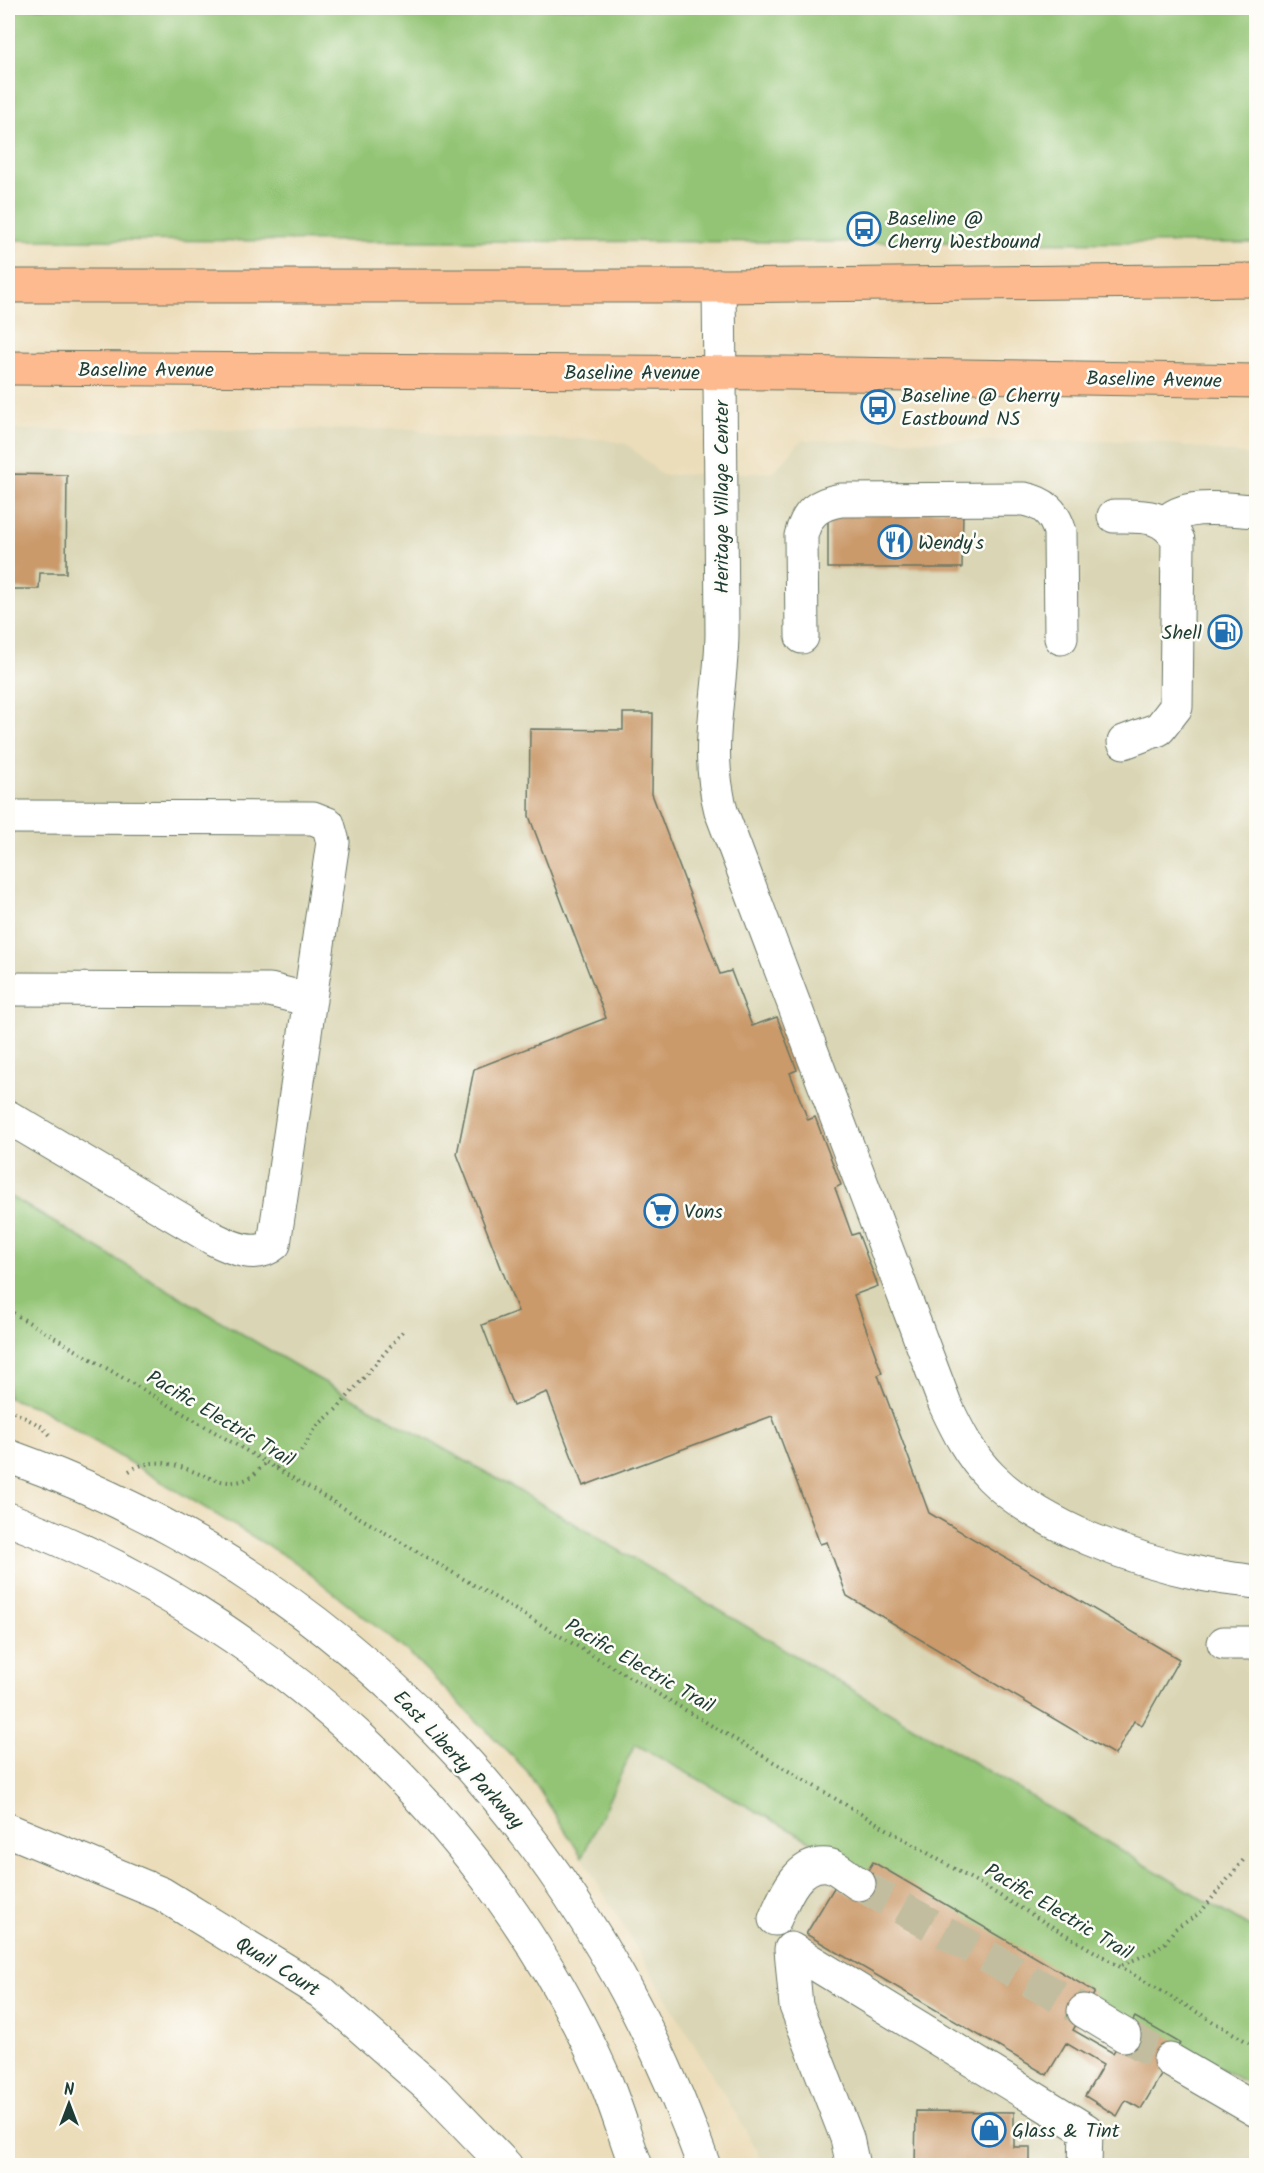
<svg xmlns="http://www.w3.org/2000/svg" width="1264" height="2173" font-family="Kalam,sans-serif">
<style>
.built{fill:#dad6b5}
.green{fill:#93c475;stroke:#598054;stroke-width:1.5}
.building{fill:#ca9a6b}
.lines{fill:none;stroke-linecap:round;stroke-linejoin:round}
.minor-tunnel{stroke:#c3bd9f;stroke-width:33;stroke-dasharray:33 16;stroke-linecap:butt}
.minor-casing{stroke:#677563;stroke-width:35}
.major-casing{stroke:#677563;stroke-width:35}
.path{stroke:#677563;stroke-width:4;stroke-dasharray:1.5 4.5;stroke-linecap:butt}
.minor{stroke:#fff;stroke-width:33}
.major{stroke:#fcba8e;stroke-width:33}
.labels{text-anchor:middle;stroke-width:5;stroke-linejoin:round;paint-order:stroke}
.poi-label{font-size:20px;fill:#1f3d34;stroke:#fdfcf7;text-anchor:start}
.street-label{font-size:20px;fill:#1f3d34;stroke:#fdfcf7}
</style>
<rect width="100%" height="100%" fill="#fdfcf7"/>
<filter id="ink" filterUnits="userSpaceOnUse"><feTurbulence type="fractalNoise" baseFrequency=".0167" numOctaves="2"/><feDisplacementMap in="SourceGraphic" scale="12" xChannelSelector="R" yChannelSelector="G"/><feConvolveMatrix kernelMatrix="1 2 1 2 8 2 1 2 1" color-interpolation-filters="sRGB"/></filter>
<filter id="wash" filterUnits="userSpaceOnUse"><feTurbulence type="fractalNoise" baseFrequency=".008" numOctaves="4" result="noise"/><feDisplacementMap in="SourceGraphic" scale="24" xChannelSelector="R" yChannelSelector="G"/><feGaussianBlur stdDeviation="1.35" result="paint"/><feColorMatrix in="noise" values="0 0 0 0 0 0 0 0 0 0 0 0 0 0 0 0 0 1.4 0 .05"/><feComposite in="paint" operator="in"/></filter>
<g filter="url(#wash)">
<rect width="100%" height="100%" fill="#ecddba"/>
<path class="built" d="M415,429L452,438L601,439L627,444L662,475L773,472L802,440L1151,441L1256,456V1931L523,1493L315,1377L8,1195V430Z
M635,1743L1256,2088V2165H761L757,2150L582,1857Z"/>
<path class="green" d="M8,8H1256V243L8,240Z
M8,1195L315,1377L523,1493L1256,1931V2088L635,1744L582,1857L527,1771L408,1652L295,1562L39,1408L8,1398Z"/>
<g id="blocks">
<path class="building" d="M8,474L67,475L66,573H40L39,589H8Z
M963,509L962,568H828V515Z
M623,713H653L652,794L720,974L731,971L752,1026L777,1017L797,1070L790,1073L808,1120L815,1117L841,1185L835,1188L852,1235L858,1233L878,1286L854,1295L882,1373L878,1375L929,1513L1179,1659L1142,1725L1134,1721L1115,1755L847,1596L827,1542L820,1544L772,1416L583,1486L547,1392L513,1406L482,1325L518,1311L457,1154L474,1069L606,1018L529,816L530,729L623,730Z
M873,1862L1095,1992L1073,2030L1113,2053L1135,2017L1180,2043L1141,2109L1126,2100L1117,2116L1085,2096L1103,2065L1066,2043L1047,2075L806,1934L835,1886L852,1896Z
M916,2111L1014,2112V2147H1030V2166H915Z"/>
</g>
</g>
<g filter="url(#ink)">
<use href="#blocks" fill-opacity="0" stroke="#677563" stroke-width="1.5"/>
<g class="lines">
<path class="minor-tunnel" d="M859,1884L1084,2011
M1124,2035L1170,2060"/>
<defs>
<path id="minor" d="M719,286C720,402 722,518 722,634C721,698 704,746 721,811L945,1404C957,1430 970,1456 991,1477C1041,1527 1134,1560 1202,1574C1220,1578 1238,1579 1256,1582
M1114,516C1141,516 1164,513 1178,540L1176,707L1159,729L1124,742
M1166,523C1185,501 1229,510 1256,511
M802,637L801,536C807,512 818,504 841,500L1024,499C1044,503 1054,512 1060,532L1061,638
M8,817L313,818L328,824L333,842L274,1244C257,1259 232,1248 214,1239L8,1117
M8,989L270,990L310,1000
M8,1456C343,1576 585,1832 704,2166
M8,1519C269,1618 491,1821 604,2077C616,2106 625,2136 636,2166
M1224,1643H1256
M8,1830L162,1894L321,1992L435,2092L506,2166
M775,1919C784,1898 797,1862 827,1865C837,1866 850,1879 859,1884
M1084,2011L1124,2035
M1170,2060L1256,2110
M853,2166L847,2138L796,2006L791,1949L1086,2130L1085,2166"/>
<path id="major" d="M8,286H719L1256,280
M8,368L788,373L1256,381"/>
</defs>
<use href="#minor" class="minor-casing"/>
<use href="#major" class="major-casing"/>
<path class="path" d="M8,1310L1256,2047
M8,1409L41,1426L50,1435
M276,1468L301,1451L317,1426L338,1408L404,1330
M129,1471C175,1443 212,1497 249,1478C255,1475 261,1467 266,1462
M1122,1965L1152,1952L1165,1943L1175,1929L1200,1913L1245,1858"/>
<use href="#minor" class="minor"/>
<use href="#major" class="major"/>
</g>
</g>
<defs>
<symbol id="bus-ring" viewBox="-11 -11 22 22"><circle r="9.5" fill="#fdfcf7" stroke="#1f6fb2" stroke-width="1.5"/><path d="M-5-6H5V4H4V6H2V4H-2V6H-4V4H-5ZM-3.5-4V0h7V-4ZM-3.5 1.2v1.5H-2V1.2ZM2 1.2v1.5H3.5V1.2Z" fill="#1f6fb2"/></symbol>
<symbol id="restaurant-ring" viewBox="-11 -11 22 22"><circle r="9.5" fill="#fdfcf7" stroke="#1f6fb2" stroke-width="1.5"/><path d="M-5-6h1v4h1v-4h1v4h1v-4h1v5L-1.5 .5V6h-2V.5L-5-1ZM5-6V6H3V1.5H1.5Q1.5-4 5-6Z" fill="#1f6fb2"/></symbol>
<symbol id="fuel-ring" viewBox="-11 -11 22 22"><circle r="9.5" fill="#fdfcf7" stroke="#1f6fb2" stroke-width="1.5"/><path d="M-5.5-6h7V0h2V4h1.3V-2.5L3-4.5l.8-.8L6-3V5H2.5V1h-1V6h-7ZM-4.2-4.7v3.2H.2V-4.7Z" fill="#1f6fb2"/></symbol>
<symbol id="supermarket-ring" viewBox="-11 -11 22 22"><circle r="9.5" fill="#fdfcf7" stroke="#1f6fb2" stroke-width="1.5"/><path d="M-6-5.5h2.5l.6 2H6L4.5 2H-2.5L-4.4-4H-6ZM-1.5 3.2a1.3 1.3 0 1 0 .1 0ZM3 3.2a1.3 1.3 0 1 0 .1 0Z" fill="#1f6fb2"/></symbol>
<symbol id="shop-ring" viewBox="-11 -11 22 22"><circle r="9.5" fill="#fdfcf7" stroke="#1f6fb2" stroke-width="1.5"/><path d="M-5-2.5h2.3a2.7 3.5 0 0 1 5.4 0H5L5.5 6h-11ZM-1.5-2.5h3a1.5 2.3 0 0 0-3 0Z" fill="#1f6fb2"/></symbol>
</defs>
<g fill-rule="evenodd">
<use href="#bus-ring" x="845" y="210" width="38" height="38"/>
<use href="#bus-ring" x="859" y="388" width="38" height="38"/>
<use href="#restaurant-ring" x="876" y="523" width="38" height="38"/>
<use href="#fuel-ring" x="1206" y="613" width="38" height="38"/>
<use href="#supermarket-ring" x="642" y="1192" width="38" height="38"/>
<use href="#shop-ring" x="970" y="2111" width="38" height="38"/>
</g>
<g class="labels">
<g class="poi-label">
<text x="887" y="225">Baseline @<tspan x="887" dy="23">Cherry Westbound</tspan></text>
<text x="901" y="402">Baseline @ Cherry<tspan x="901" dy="23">Eastbound NS</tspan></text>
<text x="918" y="549">Wendy's</text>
<text x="1202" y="639" text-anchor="end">Shell</text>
<text x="684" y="1218">Vons</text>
<text x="1012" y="2137">Glass &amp; Tint</text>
</g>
<g class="street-label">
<text x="146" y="376">Baseline Avenue</text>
<text x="632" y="379">Baseline Avenue</text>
<text transform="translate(1154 379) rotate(1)" y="7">Baseline Avenue</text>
<text transform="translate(721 497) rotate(-90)" y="7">Heritage Village Center</text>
<text transform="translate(221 1418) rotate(31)" y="7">Pacific Electric Trail</text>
<text transform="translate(640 1665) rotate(30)" y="7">Pacific Electric Trail</text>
<text transform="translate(459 1759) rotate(47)" y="7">East Liberty Parkway</text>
<text transform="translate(1059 1911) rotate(31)" y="7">Pacific Electric Trail</text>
<text transform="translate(278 1966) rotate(32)" y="7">Quail Court</text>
</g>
</g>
<rect width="1264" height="2173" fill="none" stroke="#fdfcf7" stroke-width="30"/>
<g transform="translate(69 2104)" stroke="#fdfcf7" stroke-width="4.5" paint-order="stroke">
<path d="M0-4.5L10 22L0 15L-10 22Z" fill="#1f3d34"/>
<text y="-9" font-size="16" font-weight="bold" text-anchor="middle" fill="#1f3d34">N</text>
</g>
</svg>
